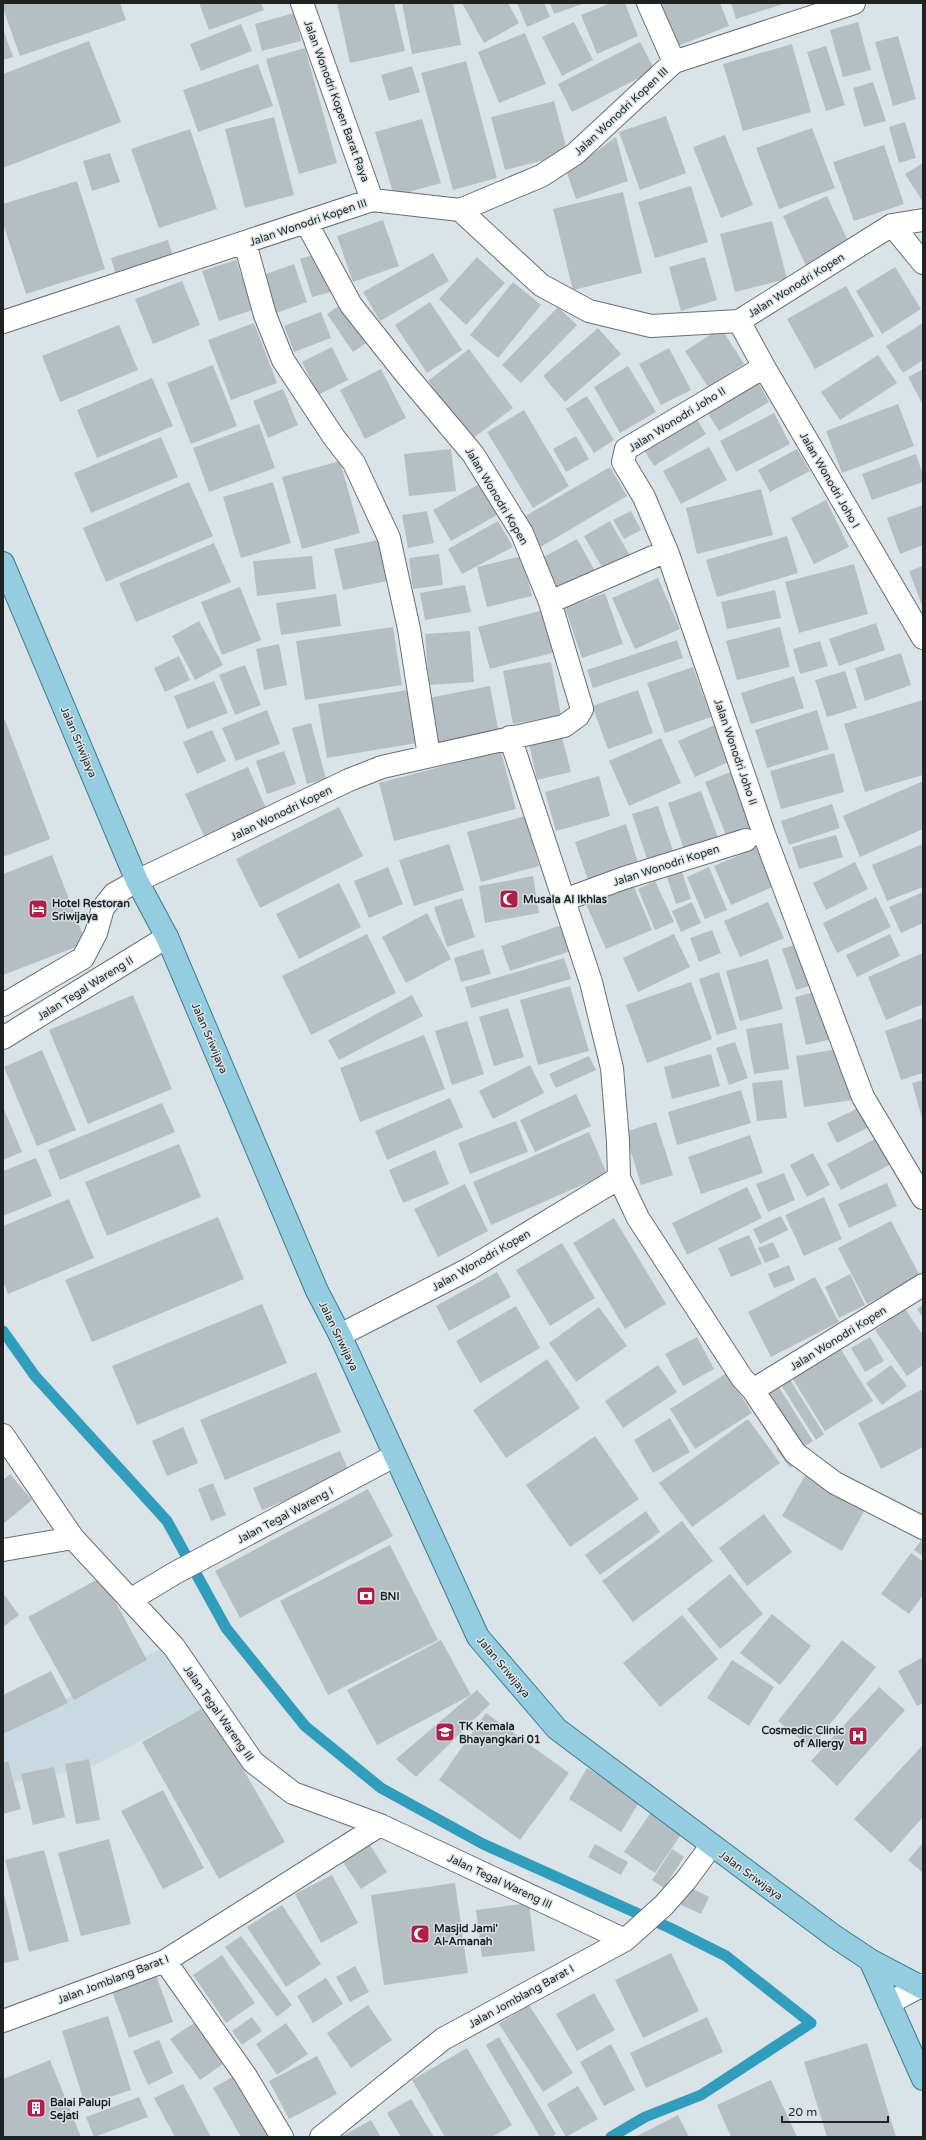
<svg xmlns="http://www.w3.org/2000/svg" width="926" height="2140" font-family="'Varela Round',sans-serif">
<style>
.built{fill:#c7dae1}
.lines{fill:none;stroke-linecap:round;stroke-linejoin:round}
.stream{stroke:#309dbd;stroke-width:11}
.building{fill:#b5bfc3}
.minor-casing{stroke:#677073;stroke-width:24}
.major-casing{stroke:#3c7b8f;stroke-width:24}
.minor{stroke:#fff;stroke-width:22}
.major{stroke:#93cddf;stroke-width:22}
.labels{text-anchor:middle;stroke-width:3;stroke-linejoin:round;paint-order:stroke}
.street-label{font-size:11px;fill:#1f2324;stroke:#dae4e8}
.poi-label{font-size:11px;font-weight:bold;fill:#1f2324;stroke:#dae4e8;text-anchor:start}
</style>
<rect width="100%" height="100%" fill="#dae4e8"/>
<path class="built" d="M163,1647L207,1706L91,1767L3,1785V1733Z"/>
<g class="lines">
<path class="stream" d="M3,1331L35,1376L167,1521L226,1628L305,1726L381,1788L483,1844L670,1928L726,1956L811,2023L701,2095L645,2117L611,2137"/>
</g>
<path class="building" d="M3,3H120L126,20L20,56L3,8Z
M199,3H261L264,10L209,30Z
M337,3H394L405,51L350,63Z
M402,3H453L461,45L412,54Z
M462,3H508L519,23L484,43Z
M517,3H544L550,17L527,27Z
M550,3H585L554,14Z
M611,3H625L638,36L597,54L581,15Z
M661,3H720L729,26L678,46Z
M731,3H786L736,19Z
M294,13L301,41L262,51L255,24Z
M574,22L593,60L562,76L542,37Z
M858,22L871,70L843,77L830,30Z
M241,24L252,51L201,71L190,44Z
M3,29L13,57L3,60Z
M525,33L546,84L499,103L478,52Z
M898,36L916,99L893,106L875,42Z
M89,41L121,122L3,168V74Z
M640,42L655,70L572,112L558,84Z
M792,44L811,112L743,131L723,64Z
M826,46L845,105L826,111L807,52Z
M305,48L337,163L299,174L266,59Z
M466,61L497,178L453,190L421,73Z
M258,64L273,106L198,132L183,90Z
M412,66L420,92L389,101L381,75Z
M873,82L886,121L864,127L853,88Z
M554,101L568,154L505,170L491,117Z
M666,116L686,173L640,190L619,132Z
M274,117L294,195L245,208L225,129Z
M422,119L441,183L394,196L375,132Z
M905,122L916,158L899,163L889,127Z
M812,128L835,188L779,209L756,148Z
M190,129L217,209L159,228L131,149Z
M725,135L753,205L721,218L693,147Z
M616,137L628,181L576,199L567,173Z
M884,145L904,204L854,221L833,162Z
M110,153L120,182L92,191L83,161Z
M923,163V202L905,174Z
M77,181L105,269L26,294L3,223V204Z
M691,186L708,242L655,258L638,202Z
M623,192L642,273L573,290L553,209Z
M827,196L850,245L806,266L783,216Z
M383,220L399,266L353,282L337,236Z
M772,221L787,279L735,292L720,234Z
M168,240L174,260L117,278L111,258Z
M319,253L331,292L312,297L300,259Z
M433,253L449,281L380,321L363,292Z
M477,257L505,283L466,325L439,299Z
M705,257L717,300L681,311L669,267Z
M236,260L253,310L219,321L202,271Z
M294,264L307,302L276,313L263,275Z
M895,267L921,309L882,334L856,291Z
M182,281L200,325L153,344L135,299Z
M513,282L541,305L498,358L470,335Z
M846,286L874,336L815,369L787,319Z
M430,302L462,350L427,373L395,325Z
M340,305L366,343L353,352L327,314Z
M558,307L577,325L521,383L502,365Z
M321,312L331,338L294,352L284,326Z
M254,323L277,383L231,400L208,340Z
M923,323V360L903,373L886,346Z
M119,325L138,370L60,402L42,356Z
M598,328L621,354L565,402L543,376Z
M721,328L744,364L708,387L685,351Z
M332,347L348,380L318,395L302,362Z
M669,348L691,390L661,405L639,364Z
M469,349L513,408L472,439L428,381Z
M878,355L897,383L840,420L821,392Z
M213,365L237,426L191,444L167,383Z
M628,366L656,412L620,433L594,387Z
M381,369L406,418L365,439L340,390Z
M923,369V405L908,377Z
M152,378L173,426L97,458L77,410Z
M757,380L769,402L719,431L705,409Z
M283,389L298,425L268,438L253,401Z
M587,396L614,440L594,453L566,409Z
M898,404L914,446L842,473L826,431Z
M524,410L569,486L533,508L487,432Z
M774,413L790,444L736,472L720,441Z
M696,418L706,434L654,466L644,450Z
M259,424L275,468L209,492L193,448Z
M576,436L589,459L566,472L553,449Z
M161,437L178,477L91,513L74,473Z
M709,447L727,480L681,504L663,471Z
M451,449L456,491L409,496L404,454Z
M797,449L810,471L770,492L758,470Z
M916,454L923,475V482L872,500L862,474Z
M340,461L360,533L302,549L282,477Z
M610,467L627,496L537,549L520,519Z
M189,482L213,536L106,582L83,528Z
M273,482L291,543L241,558L223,497Z
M479,484L497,515L451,541L433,510Z
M761,489L773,535L697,554L686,508Z
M826,500L849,547L814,564L791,518Z
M923,505V545L900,554L887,518Z
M427,511L434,543L408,548L402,515Z
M631,511L641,530L624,539L613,520Z
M498,521L513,547L462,574L448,549Z
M610,521L633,561L607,576L584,536Z
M787,536L798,573L717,597L706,560Z
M577,539L595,571L558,592L540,559Z
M378,540L387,581L343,590L334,549Z
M214,543L231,582L136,622L119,583Z
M439,554L443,585L413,589L409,558Z
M312,556L316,589L257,596L253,561Z
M522,556L532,596L487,607L477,567Z
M854,564L868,614L799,633L785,582Z
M923,566V608L909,571Z
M658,578L680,629L635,649L612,598Z
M465,585L471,612L425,620L420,593Z
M240,587L261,640L222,655L201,602Z
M775,590L781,618L727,629L721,602Z
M605,593L623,644L582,658L565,608Z
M336,594L341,626L281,635L276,603Z
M544,610L556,652L490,669L478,627Z
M199,621L223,665L195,680L172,636Z
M876,623L885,650L839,666L829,639Z
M393,627L402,685L305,700L296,641Z
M780,627L790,667L737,680L726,641Z
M470,631L474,682L429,685L425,634Z
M677,640L683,658L593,688L587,670Z
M820,641L828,666L800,674L793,649Z
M279,644L287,685L264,690L256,649Z
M901,653L911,685L865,701L855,668Z
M179,656L190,680L165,692L154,668Z
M551,662L561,715L513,724L503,671Z
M245,665L261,705L235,715L219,675Z
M693,667L711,717L665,733L647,683Z
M845,671L857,708L827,717L815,680Z
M794,676L804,708L751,724L741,693Z
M214,681L228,713L187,729L174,696Z
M490,686L499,734L437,744L428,698Z
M408,690L417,743L327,758L318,704Z
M638,690L653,733L608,749L592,706Z
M923,700V775L865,792L844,724Z
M267,710L280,744L236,761L222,728Z
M817,710L829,749L767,768L755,730Z
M5,720L50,839L3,857V721Z
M726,720L742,756L695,777L678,741Z
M311,723L326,779L307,784L292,728Z
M212,730L226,761L197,774L183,742Z
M562,737L571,772L537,780L529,744Z
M661,738L681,783L629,806L609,761Z
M284,751L296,784L267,794L256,761Z
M501,751L516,809L394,841L379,783Z
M834,753L844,792L781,809L770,771Z
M248,767L266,808L204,836L185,794Z
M736,770L761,830L729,843L705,782Z
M599,776L610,816L556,831L545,792Z
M923,781V829L860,857L843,816Z
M701,791L720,843L686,855L668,803Z
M832,804L840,828L789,845L781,821Z
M658,806L674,854L648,862L632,814Z
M339,807L363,856L260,908L236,859Z
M525,816L539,866L481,882L467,832Z
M626,824L638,863L588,880L575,842Z
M836,835L843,857L799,869L792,847Z
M449,844L464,890L414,906L399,860Z
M923,844V887L887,901L872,865Z
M758,847L775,886L731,905L714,866Z
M52,855L86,943L3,975V874Z
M855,862L868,889L826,910L813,883Z
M388,867L403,904L369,918L354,881Z
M709,867L727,910L705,919L687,877Z
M682,872L691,899L676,904L667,877Z
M533,876L539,913L485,923L479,886Z
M655,881L674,922L655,930L638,889Z
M632,882L652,930L606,949L585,902Z
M339,883L361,927L299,959L276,914Z
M923,892V923L901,933L889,907Z
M876,897L891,927L837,953L823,923Z
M462,898L475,937L447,947L434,907Z
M692,902L701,923L681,932L672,911Z
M768,902L784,938L740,957L724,921Z
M427,913L451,959L406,983L382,937Z
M562,925L571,951L510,971L501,946Z
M712,930L721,953L699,962L690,938Z
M367,934L396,993L311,1035L282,976Z
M674,934L690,967L638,992L623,958Z
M890,934L900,956L857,977L846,955Z
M812,939L827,980L796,990L782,949Z
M483,949L491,974L461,982L454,958Z
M923,953V1004L886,1020L868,977Z
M564,958L571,979L471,1008L465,987Z
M768,959L783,1009L740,1021L726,971Z
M719,972L737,1029L717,1035L699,979Z
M691,982L712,1039L647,1063L626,1005Z
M570,986L589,1051L538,1065L520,1000Z
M829,988L841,1037L806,1045L795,997Z
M133,995L172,1089L88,1124L49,1030Z
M412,995L423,1016L339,1060L328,1040Z
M508,1008L524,1057L494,1066L479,1017Z
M923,1018V1073L901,1080L885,1031Z
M467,1021L484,1074L452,1085L435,1031Z
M782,1023L789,1069L754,1074L746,1029Z
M424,1035L445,1089L360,1122L340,1068Z
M735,1042L748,1078L729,1085L716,1048Z
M844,1048L853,1100L804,1107L796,1056Z
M42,1050L76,1130L37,1146L4,1067Z
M711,1054L720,1086L672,1099L664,1067Z
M589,1056L596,1070L556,1088L549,1074Z
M530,1065L544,1093L493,1119L479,1091Z
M782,1080L787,1118L757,1121L752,1083Z
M923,1080V1122L912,1083Z
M741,1090L751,1123L677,1145L668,1112Z
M576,1094L591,1126L535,1152L520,1120Z
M450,1098L463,1127L387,1160L375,1131Z
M162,1103L175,1132L60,1180L48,1150Z
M3,1107L22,1152L3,1160Z
M861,1107L871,1126L837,1143L827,1123Z
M516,1121L528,1152L470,1174L458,1143Z
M656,1122L673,1175L641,1185L625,1132Z
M589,1132L607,1174L491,1225L473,1182Z
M750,1135L763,1173L701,1194L688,1157Z
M879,1137L893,1163L841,1190L827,1164Z
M179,1144L201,1197L107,1236L85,1182Z
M435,1150L449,1184L403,1203L389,1170Z
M813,1153L830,1185L807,1197L790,1165Z
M36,1158L52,1196L3,1216V1171Z
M784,1173L795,1200L768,1212L756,1184Z
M887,1183L897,1206L849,1228L838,1204Z
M465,1184L488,1231L438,1257L414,1209Z
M747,1187L762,1218L687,1255L672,1223Z
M824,1197L842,1239L804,1256L785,1215Z
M69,1199L94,1258L8,1294L3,1281V1226Z
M781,1216L788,1230L760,1244L753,1229Z
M218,1217L244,1279L92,1342L65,1280Z
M614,1218L666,1304L625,1329L573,1243Z
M891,1221L920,1276L867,1304L838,1248Z
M749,1235L762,1264L731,1277L718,1248Z
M773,1242L780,1257L765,1263L758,1248Z
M562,1243L595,1298L550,1326L516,1270Z
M789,1265L795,1280L774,1288L768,1274Z
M497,1272L511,1297L449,1331L436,1306Z
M850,1274L865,1305L839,1318L825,1287Z
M815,1277L839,1322L771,1357L748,1312Z
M262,1304L287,1363L137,1425L112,1366Z
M923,1305V1318L917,1309Z
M516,1306L540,1348L480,1383L456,1341Z
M599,1307L627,1346L576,1382L549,1343Z
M905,1309L923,1335V1365L907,1376L875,1330Z
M697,1337L714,1369L683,1386L665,1354Z
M870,1337L884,1361L865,1372L851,1348Z
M837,1343L873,1401L825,1431L789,1373Z
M547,1359L580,1408L506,1458L473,1410Z
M658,1365L677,1392L623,1428L605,1401Z
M891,1365L907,1386L882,1405L866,1383Z
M316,1372L341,1432L225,1480L200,1420Z
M727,1373L752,1413L695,1449L670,1409Z
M787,1375L824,1434L816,1440L778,1380Z
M775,1381L813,1441L803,1447L766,1387Z
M923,1389V1447L881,1469L858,1423Z
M670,1418L690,1452L653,1473L634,1440Z
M748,1419L780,1463L692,1527L659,1483Z
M183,1427L198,1463L167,1476L152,1441Z
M595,1436L639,1499L570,1547L526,1485Z
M788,1440L802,1460L790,1468L776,1449Z
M340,1451L350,1474L262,1510L253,1488Z
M10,1474L32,1500L3,1524V1480Z
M806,1474L866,1508L842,1551L782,1516Z
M213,1483L226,1515L211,1521L198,1489Z
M368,1489L393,1536L240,1618L215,1571Z
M646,1511L660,1532L600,1575L585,1555Z
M764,1514L792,1552L747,1586L719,1548Z
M682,1521L713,1561L633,1622L602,1581Z
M923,1538V1556L914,1550Z
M390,1545L438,1640L328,1695L280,1601Z
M911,1553L923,1561V1595L909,1614L881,1594Z
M730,1574L763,1614L720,1649L687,1609Z
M102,1577L147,1660L74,1700L28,1617Z
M3,1593L19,1615L3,1627Z
M772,1614L811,1646L780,1685L740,1653Z
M682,1615L718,1659L660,1707L623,1663Z
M441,1640L471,1695L377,1745L347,1690Z
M842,1640L876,1667L811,1748L778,1721Z
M923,1657V1703L917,1706L898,1671Z
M732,1660L774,1687L749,1726L707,1698Z
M51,1671L68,1703L3,1734V1695Z
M879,1687L905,1710L837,1786L811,1761Z
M477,1690L490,1704L416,1777L396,1759Z
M207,1706L285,1842L219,1879L142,1742Z
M486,1713L569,1773L520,1840L439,1780Z
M923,1745V1817L891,1853L854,1819Z
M89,1759L100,1820L76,1824L65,1764Z
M8,1761L21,1809L3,1814V1763Z
M54,1767L65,1817L33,1825L21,1774Z
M587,1768L640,1801L621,1832L569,1799Z
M163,1790L204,1868L163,1889L121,1811Z
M653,1809L684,1830L655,1873L624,1852Z
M109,1839L131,1924L81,1936L58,1853Z
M367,1840L387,1872L361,1889L340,1858Z
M923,1843V1873L908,1860Z
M595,1844L628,1862L621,1875L588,1857Z
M672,1849L684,1857L664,1888L652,1880Z
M44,1850L69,1941L29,1952L5,1860Z
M332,1875L358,1923L321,1943L295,1894Z
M455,1883L468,1973L384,1985L371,1895Z
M689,1887L709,1897L701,1914L681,1905Z
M3,1889L19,1960L3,1963Z
M529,1903L535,1951L482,1957L476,1910Z
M282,1905L321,1964L286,1987L247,1927Z
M241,1936L292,2005L277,2017L225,1947Z
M671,1953L699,2011L643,2038L615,1980Z
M222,1955L255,2003L226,2023L193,1975Z
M355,1966L369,1992L350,2002L336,1977Z
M153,1967L173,2022L129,2038L109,1983Z
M326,1978L343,2004L313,2023L297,1996Z
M594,1993L615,2030L577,2051L556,2014Z
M368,2005L392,2040L351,2068L327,2033Z
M529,2005L573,2073L543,2092L499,2024Z
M108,2016L131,2090L85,2105L62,2031Z
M252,2017L262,2031L242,2045L232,2031Z
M707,2017L723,2052L646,2088L630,2053Z
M194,2023L223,2064L200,2080L170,2039Z
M286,2023L308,2054L277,2075L256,2044Z
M499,2037L556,2134L552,2137H540L486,2045Z
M159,2040L173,2073L148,2085L133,2051Z
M867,2043L896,2137H827L804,2062Z
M611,2044L635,2090L604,2106L580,2062Z
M467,2048L512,2125L492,2137H445L412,2080Z
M317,2056L337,2094L289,2119L269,2081Z
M50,2060L81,2137H3V2079Z
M234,2076L270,2137H241L213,2088Z
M771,2080L797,2137H731L717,2105Z
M183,2084L211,2137H175L154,2098Z
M578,2086L598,2119L566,2137L547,2104Z
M139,2097L148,2117L94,2137L86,2117Z
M411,2099L434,2137H401L387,2113Z
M678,2115L689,2137H635Z
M371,2120L381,2137H341Z"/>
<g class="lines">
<defs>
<path id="minor" d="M302,3L372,200
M648,3L674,62
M460,210L541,285L589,311L651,326L739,321L892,225L923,220
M892,225L923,263
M245,243L265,315L283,360L333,436L354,463L389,538L409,629L429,756
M739,321L764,367L923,638
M3,322L372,200L460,210L541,176L575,154L674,62L854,3
M764,367L626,449L623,462L644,497L668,554L764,834L863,1097L923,1198
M550,602L653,557
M510,737L591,982L612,1068L618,1141L619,1178L638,1218L742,1378L753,1390L795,1453L835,1483L923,1528
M564,900L624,878L746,840
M3,1005L83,958L96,933L103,908L114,894L137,881L349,780L382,767L564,726L578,716L582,709L550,602L522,533L473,454L404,372L351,305L306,222
M3,1038L167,937
M340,1335L469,1269L619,1178
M753,1390L923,1285
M3,1435L73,1538L174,1647L253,1762L293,1793L380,1825L625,1940
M3,1550L73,1538
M130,1600L175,1573L394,1456
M165,1961L245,2075L282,2137
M889,2003L923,1985
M3,2021L165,1961L380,1825
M321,2137L443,2039L625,1940L664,1905L686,1880L711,1846"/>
<path id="major" d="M3,563L137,881L167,937L317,1291L340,1335L478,1637L557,1729L834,1936L870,1960L923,1988
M870,1960L923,2079"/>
</defs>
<use href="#minor" class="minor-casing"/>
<use href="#major" class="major-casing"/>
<use href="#minor" class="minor"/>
<use href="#major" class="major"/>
</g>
<defs>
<symbol id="mosque-square" viewBox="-11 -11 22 22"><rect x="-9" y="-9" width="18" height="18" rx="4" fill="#b01d46" stroke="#dae4e8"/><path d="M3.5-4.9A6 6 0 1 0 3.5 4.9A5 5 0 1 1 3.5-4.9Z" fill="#fff"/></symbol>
<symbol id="hotel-square" viewBox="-11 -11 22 22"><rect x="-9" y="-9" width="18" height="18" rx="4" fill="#b01d46" stroke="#dae4e8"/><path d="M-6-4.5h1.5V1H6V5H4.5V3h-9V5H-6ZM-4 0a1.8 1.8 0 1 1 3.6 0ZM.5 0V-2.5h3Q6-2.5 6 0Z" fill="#fff"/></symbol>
<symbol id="bank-square" viewBox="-11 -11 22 22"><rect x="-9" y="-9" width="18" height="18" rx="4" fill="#b01d46" stroke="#dae4e8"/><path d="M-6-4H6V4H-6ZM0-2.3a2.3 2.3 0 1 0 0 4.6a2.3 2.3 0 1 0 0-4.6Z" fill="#fff"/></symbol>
<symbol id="school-square" viewBox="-11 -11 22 22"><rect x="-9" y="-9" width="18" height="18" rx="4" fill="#b01d46" stroke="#dae4e8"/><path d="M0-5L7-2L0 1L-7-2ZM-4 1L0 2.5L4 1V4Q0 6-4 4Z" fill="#fff"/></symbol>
<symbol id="hospital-square" viewBox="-11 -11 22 22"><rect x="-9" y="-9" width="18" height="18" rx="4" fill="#b01d46" stroke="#dae4e8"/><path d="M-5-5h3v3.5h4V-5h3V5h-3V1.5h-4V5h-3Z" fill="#fff"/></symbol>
<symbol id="building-square" viewBox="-11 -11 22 22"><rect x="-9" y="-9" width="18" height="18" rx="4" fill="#b01d46" stroke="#dae4e8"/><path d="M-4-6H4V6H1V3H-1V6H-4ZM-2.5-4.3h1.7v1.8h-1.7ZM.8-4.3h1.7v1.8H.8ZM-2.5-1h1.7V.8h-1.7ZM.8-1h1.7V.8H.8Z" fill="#fff"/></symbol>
</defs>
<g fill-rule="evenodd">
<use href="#mosque-square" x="498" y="888" width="22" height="22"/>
<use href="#hotel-square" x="27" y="898" width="22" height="22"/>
<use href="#bank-square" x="355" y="1585" width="22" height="22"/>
<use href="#school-square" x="434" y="1721" width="22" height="22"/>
<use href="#hospital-square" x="847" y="1725" width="22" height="22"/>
<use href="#mosque-square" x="409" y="1923" width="22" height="22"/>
<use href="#building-square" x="25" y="2097" width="22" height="22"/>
</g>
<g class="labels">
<g class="street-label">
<text transform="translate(337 101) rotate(70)" y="4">Jalan Wonodri Kopen Barat Raya</text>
<text transform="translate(621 111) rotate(-43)" y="4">Jalan Wonodri Kopen III</text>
<text transform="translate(308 222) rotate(-19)" y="4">Jalan Wonodri Kopen III</text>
<text transform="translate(796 285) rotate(-32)" y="4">Jalan Wonodri Kopen</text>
<text transform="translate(677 419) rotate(-32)" y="4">Jalan Wonodri Joho II</text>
<text transform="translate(830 480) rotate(60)" y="4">Jalan Wonodri Joho I</text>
<text transform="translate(497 496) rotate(59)" y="4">Jalan Wonodri Kopen</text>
<text transform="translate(79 742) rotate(67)" y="4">Jalan Sriwijaya</text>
<text transform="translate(736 752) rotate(71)" y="4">Jalan Wonodri Joho II</text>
<text transform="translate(281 813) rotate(-26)" y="4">Jalan Wonodri Kopen</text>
<text transform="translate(666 865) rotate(-18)" y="4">Jalan Wonodri Kopen</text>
<text transform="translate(85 988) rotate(-32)" y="4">Jalan Tegal Wareng II</text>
<text transform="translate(210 1038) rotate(67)" y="4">Jalan Sriwijaya</text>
<text transform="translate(481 1260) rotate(-30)" y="4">Jalan Wonodri Kopen</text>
<text transform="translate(339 1336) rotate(64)" y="4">Jalan Sriwijaya</text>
<text transform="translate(838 1338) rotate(-32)" y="4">Jalan Wonodri Kopen</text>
<text transform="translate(285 1515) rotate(-28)" y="4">Jalan Tegal Wareng I</text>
<text transform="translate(504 1667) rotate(50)" y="4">Jalan Sriwijaya</text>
<text transform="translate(219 1713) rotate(55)" y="4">Jalan Tegal Wareng III</text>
<text transform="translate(751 1875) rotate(36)" y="4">Jalan Sriwijaya</text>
<text transform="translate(500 1881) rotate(25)" y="4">Jalan Tegal Wareng III</text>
<text transform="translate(113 1979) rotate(-21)" y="4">Jalan Jomblang Barat I</text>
<text transform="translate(521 1996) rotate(-29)" y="4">Jalan Jomblang Barat I</text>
</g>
<g class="poi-label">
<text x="523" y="903">Musala Al Ikhlas</text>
<text x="52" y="907">Hotel Restoran<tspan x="52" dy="13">Sriwijaya</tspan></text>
<text x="380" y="1600">BNI</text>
<text x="459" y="1730">TK Kemala<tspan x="459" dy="13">Bhayangkari 01</tspan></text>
<text x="844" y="1734" text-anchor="end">Cosmedic Clinic<tspan x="844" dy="13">of Allergy</tspan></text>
<text x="434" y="1932">Masjid Jami'<tspan x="434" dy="13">Al-Amanah</tspan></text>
<text x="50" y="2106">Balai Palupi<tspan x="50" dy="13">Sejati</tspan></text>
</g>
</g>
<rect width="926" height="2140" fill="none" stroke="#1f2324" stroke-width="8"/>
<path d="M782 2116v6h106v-6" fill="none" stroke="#1f2324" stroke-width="2"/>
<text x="788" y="2116" font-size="12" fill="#1f2324" stroke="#dae4e8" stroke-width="3" paint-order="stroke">20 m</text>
</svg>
